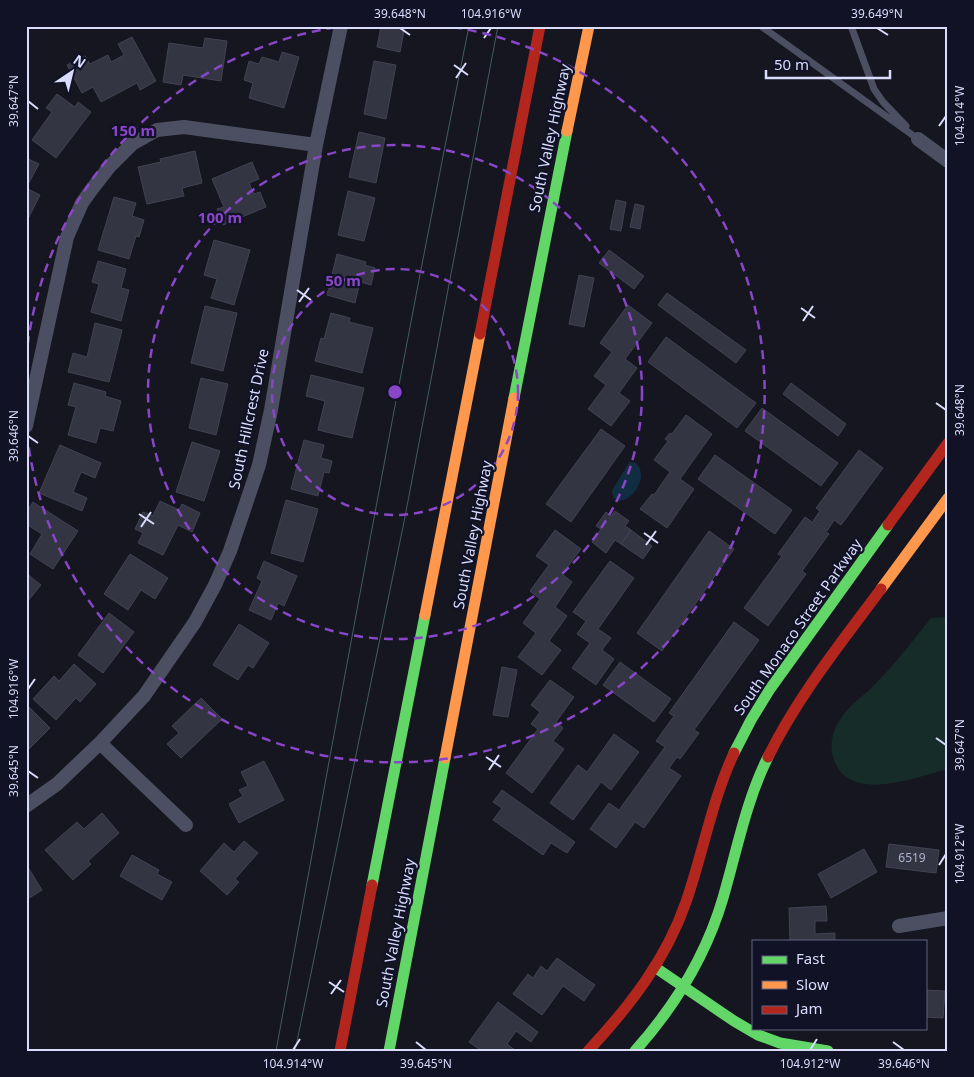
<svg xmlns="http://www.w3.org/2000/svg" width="974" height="1077" font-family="'Noto Sans',sans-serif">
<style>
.green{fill:#152c28}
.water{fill:#112d42}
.building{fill:#343543;stroke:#414254}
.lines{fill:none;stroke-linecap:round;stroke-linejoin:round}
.lane{stroke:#4c4f61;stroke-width:7}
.street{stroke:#4c4f61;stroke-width:14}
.fast{stroke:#63d668;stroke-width:11}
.slow{stroke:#ff974d;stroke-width:11}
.jam{stroke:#b3261e;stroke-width:11}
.tram{stroke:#445b63;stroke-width:1}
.ticks{fill:none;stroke:#d9dcfc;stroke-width:2}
.ring{fill:none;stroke:#8946c8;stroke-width:2.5;stroke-dasharray:9 6}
.labels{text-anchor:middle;stroke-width:4.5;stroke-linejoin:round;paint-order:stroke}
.number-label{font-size:12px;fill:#b0b2ce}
.street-label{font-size:15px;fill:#d9dcfc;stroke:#111226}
.centre{fill:#8946c8;stroke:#111226;stroke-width:2.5}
.ring-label{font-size:15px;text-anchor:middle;font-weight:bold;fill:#8946c8;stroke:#111226;stroke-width:4.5;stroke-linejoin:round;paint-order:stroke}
.neatline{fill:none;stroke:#d9dcfc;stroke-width:2}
.ticks-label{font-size:12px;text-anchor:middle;fill:#d9dcfc}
</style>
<rect width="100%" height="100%" fill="#161621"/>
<path class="green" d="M948,617V769C916,777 850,804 834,760C829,746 832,732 840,720C851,702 864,697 877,682C897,662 914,639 931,618Z"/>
<path class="water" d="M630,462L636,463C655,483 614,518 612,491C614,487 628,464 630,462Z"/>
<path class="building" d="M381,26H405L400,52L377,47Z
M132,37L156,81L140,90L137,83L101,102L93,87L82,93L67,65L85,56L90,64L108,55L111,62L124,55L118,44Z
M205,38L227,41L221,81L183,75L181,85L163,82L169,43L203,48Z
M282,52L299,57L284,108L249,98L253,83L244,80L249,61L259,64L262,57L279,62Z
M374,61L396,65L386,119L364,114Z
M57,94L75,107L78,102L91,112L56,158L32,140L52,112L46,108Z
M359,132L385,138L376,183L349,177Z
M195,151L202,183L182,188L184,196L147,204L138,167L161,162L160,159Z
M26,158L39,164L26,188L40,195L29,217L26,216Z
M252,162L259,179L249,183L254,194L260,192L266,207L223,225L217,209L224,207L212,179Z
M348,191L375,198L364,241L338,235Z
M114,197L136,203L132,216L144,220L139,237L136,236L129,259L98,250Z
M616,200L626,202L621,231L610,229Z
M635,204L644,206L640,229L630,227Z
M214,240L250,250L234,305L211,298L217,279L204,275Z
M609,250L644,276L634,289L599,263Z
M337,254L366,262L365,265L375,268L371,285L360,282L355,303L327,295Z
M98,261L126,269L121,288L129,290L121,321L91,312L99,284L92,282Z
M579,275L594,278L584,327L569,324Z
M667,293L746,350L736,363L658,305Z
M628,305L652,323L625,359L637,368L619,393L630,401L611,426L588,409L606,385L594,376L612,352L600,343Z
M205,306L237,313L223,371L191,363Z
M331,313L350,318L349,322L373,328L362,373L315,361L321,338L324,339Z
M95,323L122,330L109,382L68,372L73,353L87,357Z
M666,337L756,403L737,428L648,362Z
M311,375L364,388L352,438L318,430L325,401L306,396Z
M201,378L228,384L216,435L189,428Z
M74,383L106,392L105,396L121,401L113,431L100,428L96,443L68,435L76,407L68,405Z
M791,383L846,424L838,436L783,394Z
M762,408L838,463L821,486L745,431Z
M686,415L712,434L680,479L694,489L667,528L640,509L652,494L654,495L670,472L654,460L668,441L665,439L670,433L672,434Z
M601,429L625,446L571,522L546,504Z
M304,440L324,445L321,458L332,461L329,473L324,472L318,496L291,489Z
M192,442L220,451L204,501L176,492Z
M60,445L101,463L95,478L81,472L73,492L87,498L82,511L39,493Z
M859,450L883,468L841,525L834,520L827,531L813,521L820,511L816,508Z
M715,455L792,510L775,534L698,479Z
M286,500L318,509L303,562L271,553Z
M160,501L179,510L182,504L200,513L192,532L178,525L163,555L138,543L143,533L135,529L143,512L153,516Z
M33,502L78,531L53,569L30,554L42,534L26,524V513Z
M615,511L629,521L625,526L631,530L621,544L615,540L606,553L592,542L601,529L596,526L606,512L611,516Z
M805,517L829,534L802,571L806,574L768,626L744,608L782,556L778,554Z
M555,530L581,549L562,574L572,582L555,607L567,616L549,641L561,650L542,675L518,657L536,633L523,623L540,599L530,591L549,565L536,556Z
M631,530L652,546L643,559L621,544Z
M709,531L734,549L662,651L637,633Z
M130,554L168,578L155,599L141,590L128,610L104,594Z
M264,561L297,576L284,606L278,603L271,620L249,610L262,581L257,578Z
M610,561L634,578L598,629L611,638L602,650L614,659L596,685L572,668L590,643L577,634L586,621L573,612Z
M26,573L41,585L27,602L26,601Z
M109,613L134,632L103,673L78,655Z
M734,622L759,640L694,730L699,733L680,759L677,757L669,768L681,776L644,828L635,822L616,848L590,829L609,803L619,810L665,747L656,741L674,716L669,713Z
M239,624L269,643L253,668L248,665L238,680L213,665Z
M620,662L671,699L654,722L603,685Z
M74,664L96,684L80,702L76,698L56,720L33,699L54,676L59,681Z
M502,667L517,670L508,717L493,715Z
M550,680L574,697L556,722L563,728L553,741L564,749L532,793L506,773L538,729L531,724L540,712L531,705Z
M201,698L222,719L181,758L167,744L179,733L172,726Z
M26,704L50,728L26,752Z
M614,734L639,752L611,790L601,782L573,820L550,803L578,765L587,772Z
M264,761L284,800L239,823L229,804L243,796L239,790L248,786L241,772Z
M502,790L575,842L567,853L551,843L543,855L493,820L502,808L493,802Z
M102,813L119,833L88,861L91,864L73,880L45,850L77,822L84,829Z
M244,841L258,853L235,879L239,882L227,895L200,871L224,843L234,852Z
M889,844L939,850L936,873L886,867Z
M864,849L877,872L831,898L818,874Z
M132,855L159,870L157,874L172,882L162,900L120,876Z
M26,864L42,890L26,900Z
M826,906L827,921H815V934L835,933V941H790L789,908Z
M557,958L595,985L584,1001L563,986L542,1015L513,994L528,974L533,978L541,966L547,971Z
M925,990L945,991L943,1018L925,1017Z
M498,1002L538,1032L531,1042L516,1031L507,1044L516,1051H482L469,1042Z"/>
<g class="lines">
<path class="lane" d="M761,26L918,139
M851,26L874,89L883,102L906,126"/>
<path class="street" d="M918,139L948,161
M26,426L67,237L82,203L92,189L110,166L132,144L157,130L184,127L316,145
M100,743L186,825
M26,806L57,784L100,743L144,696L195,622L215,585L230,551L259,465L271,410L316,145L341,26
M899,926L948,918"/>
<path class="fast" d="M514,398L567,131
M734,753L751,720L770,689L888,525
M372,885L425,615
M656,968L734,1021L758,1035L780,1043L828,1051
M389,1051L445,758
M635,1051C675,1006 706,956 723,898C737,850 746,801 768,757"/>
<path class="slow" d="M567,131L589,26
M881,589L948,498
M425,615L480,334
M445,758L514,398"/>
<path class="jam" d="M480,334L540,26
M888,525L948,443
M768,757C798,696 841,643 881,589
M340,1051L372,885
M588,1051C629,1007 666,960 686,902C703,853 712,800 734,753"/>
<path class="tram" d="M276,1051C339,709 400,367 469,26
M295,1051L404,522L498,26"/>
</g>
<path class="ticks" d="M400,28L410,35M877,28L888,35M484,38L491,28M454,65L468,75M456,78L466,63M28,101L38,109M939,126L946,116M297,290L311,300M299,302L309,288M801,308L815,318M803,321L813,306M936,403L946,410M28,436L38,443M139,514L154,524M141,527L151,512M644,533L658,543M646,545L656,531M28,689L35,679M936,738L946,745M486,757L501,767M489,770L499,755M28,771L38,778M939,865L946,854M329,982L344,992M331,994L341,980M416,1042L426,1050M893,1042L904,1050M293,1050L300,1039M810,1050L817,1039"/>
<g class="ring">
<circle cx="395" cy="392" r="123"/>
<circle cx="395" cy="392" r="247"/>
<path d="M26 360A370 370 0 0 1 337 27M453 27A370 370 0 1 1 26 424"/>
</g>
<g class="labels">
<g class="number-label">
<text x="912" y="862">6519</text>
</g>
<g class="street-label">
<text transform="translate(550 138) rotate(-78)" y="5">South Valley Highway</text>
<text transform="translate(249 419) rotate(-78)" y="5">South Hillcrest Drive</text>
<text transform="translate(473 535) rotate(-79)" y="5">South Valley Highway</text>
<text transform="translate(798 627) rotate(-55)" y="5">South Monaco Street Parkway</text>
<text transform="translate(396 933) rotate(-79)" y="5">South Valley Highway</text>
</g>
</g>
<circle cx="395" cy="392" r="8" class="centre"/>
<g class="ring-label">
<text x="133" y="136">150 m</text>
<text x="220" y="223">100 m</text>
<text x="343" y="286">50 m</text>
</g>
<rect width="974" height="1077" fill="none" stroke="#111226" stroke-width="55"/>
<rect x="752" y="940" width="175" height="90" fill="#111226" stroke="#61637c"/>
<rect x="762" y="956" width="25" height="8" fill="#63d668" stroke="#61637c"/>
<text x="796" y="964" font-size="15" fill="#d9dcfc">Fast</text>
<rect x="762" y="981" width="25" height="8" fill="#ff974d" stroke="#61637c"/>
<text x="796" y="990" font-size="15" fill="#d9dcfc">Slow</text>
<rect x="762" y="1006" width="25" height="8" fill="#b3261e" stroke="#61637c"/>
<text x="796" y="1014" font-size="15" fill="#d9dcfc">Jam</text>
<g transform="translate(72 72) rotate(35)" stroke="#111226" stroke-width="4" paint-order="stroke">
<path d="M0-4L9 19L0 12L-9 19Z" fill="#d9dcfc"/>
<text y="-8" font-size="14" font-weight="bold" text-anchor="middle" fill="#d9dcfc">N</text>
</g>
<path d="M766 70v8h124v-8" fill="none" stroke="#d9dcfc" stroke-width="2.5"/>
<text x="774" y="70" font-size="15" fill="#d9dcfc" stroke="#111226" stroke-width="4" paint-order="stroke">50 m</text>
<rect x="28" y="28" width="918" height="1022" class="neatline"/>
<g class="ticks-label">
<text x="400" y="18">39.648°N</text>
<text x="491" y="18">104.916°W</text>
<text x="877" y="18">39.649°N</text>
<text transform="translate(14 101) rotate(-90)" y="4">39.647°N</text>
<text transform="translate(960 116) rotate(-90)" y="4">104.914°W</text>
<text transform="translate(960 410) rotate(-90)" y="4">39.648°N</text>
<text transform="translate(14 436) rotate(-90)" y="4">39.646°N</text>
<text transform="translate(14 689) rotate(-90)" y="4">104.916°W</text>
<text transform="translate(960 745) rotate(-90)" y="4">39.647°N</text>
<text transform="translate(14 771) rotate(-90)" y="4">39.645°N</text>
<text transform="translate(960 854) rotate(-90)" y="4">104.912°W</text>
<text x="293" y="1068">104.914°W</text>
<text x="426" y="1068">39.645°N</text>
<text x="810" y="1068">104.912°W</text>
<text x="904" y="1068">39.646°N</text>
</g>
</svg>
